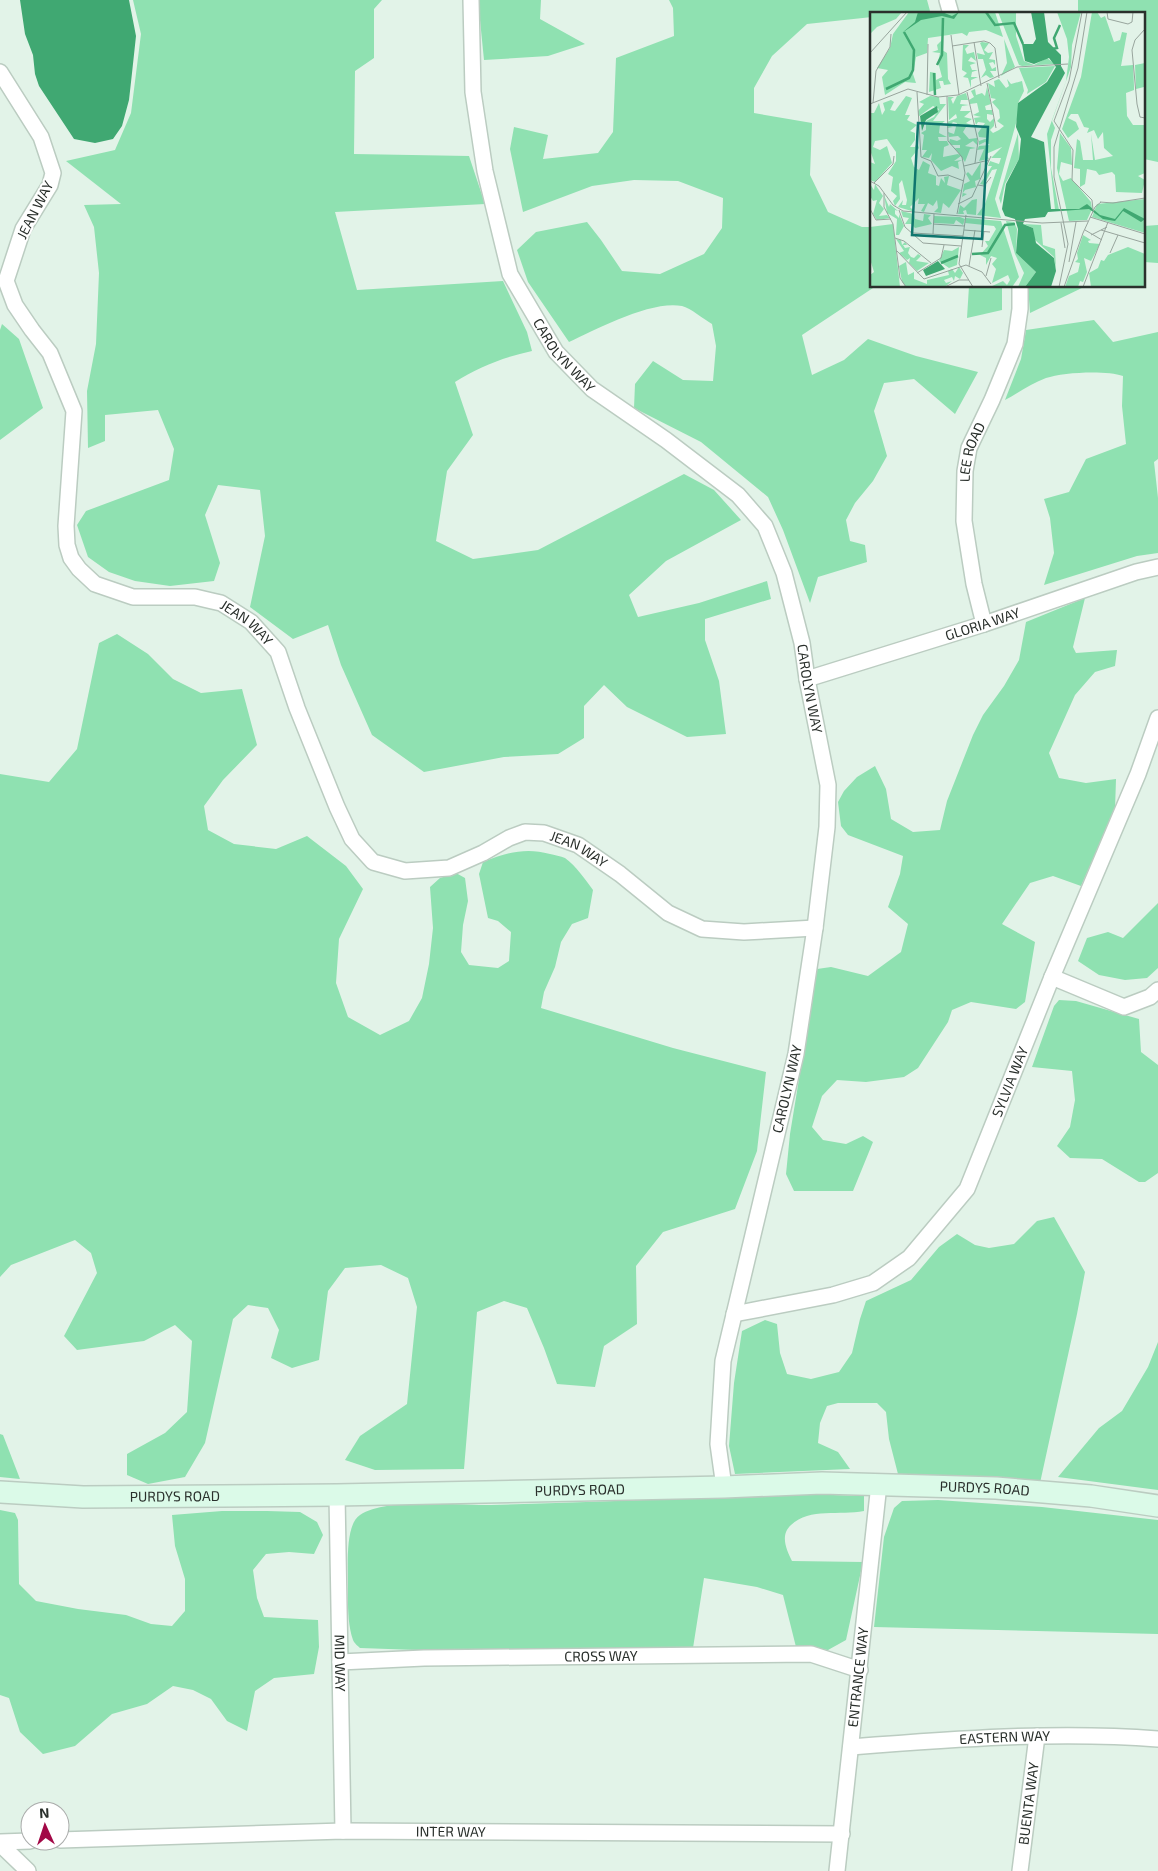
<svg xmlns="http://www.w3.org/2000/svg" width="1158" height="1871" font-family="'Exo 2',sans-serif">
<style>
.green{fill:#8fe1b1}
.water{fill:#40a872}
.lines{fill:none;stroke-linecap:round;stroke-linejoin:round}
.street-casing{stroke:#bbccc1;stroke-width:18}
.secondary-casing{stroke:#bbccc1;stroke-width:24}
.street{stroke:#fff;stroke-width:15}
.secondary{stroke:#dbfae8;stroke-width:21}
.labels{text-anchor:middle;stroke-width:4;stroke-linejoin:round;paint-order:stroke}
.street-label{font-size:14px;fill:#2a302c;stroke:#fff}
.inset-river{fill:none;stroke:#40a872;stroke-width:2.5}
.inset-road{fill:none;stroke:#98a59d;stroke-width:1}
.view{fill:#0f766e;fill-opacity:0.15;stroke:#0f766e;stroke-width:2.5}
.inset-edge{fill:none;stroke:#2a302c;stroke-width:2.5}
</style>
<rect width="100%" height="100%" fill="#e2f3e8"/>
<path class="green" d="M133,0H382L374,9V58L355,71L354,154L469,156L485,204L335,212L357,290L503,281L527,332L532,351C504,357 479,367 455,382L473,435L447,471L436,541L473,559L538,550L684,474L714,490L741,520L666,561L629,595L638,617L699,603L767,581L771,599L705,619V640L719,681L726,734L687,737L627,707L604,685L584,706V738L558,754L504,757L424,772L372,735L341,665L328,625L293,639L250,607L265,536L260,490L218,485L205,515L220,563L214,581L170,586L135,581L109,572L88,557L77,525L86,511L169,480L174,449L158,410L105,415V441L88,448L87,391L96,344L99,273L94,227L84,205L121,204L66,161L115,150L131,113L141,34Z
M478,0H541L540,19L585,44L548,56L484,60Z
M669,0H927L930,11L901,14H872V17L807,24L772,56L754,88V113L812,123L810,175L828,212L862,227H872V286H876L802,335L812,375L844,360L868,339L916,356L978,372L955,414L914,379L884,383L874,411L887,456L873,481L855,503L846,520L850,541L865,545L867,562L818,577L810,603L783,530L768,497L701,442L634,408L635,384L653,361L683,380L713,381L716,346L712,324C703,319 691,308 682,306C651,300 597,329 569,342L528,282L517,250L536,232L587,222L601,240L622,271L660,274L704,254L722,228L723,198L678,181L634,180L592,186L523,212L510,149L514,127L548,135L543,159L598,153L613,132L616,58L674,36L673,8Z
M1078,0H1158V162L1144,159V14H1078Z
M1158,225V263L1144,262V226Z
M969,286H1002V310L967,318Z
M1028,286H1086L1030,313Z
M1094,320L1113,342L1158,332V459L1154,462L1158,498V553L1137,556L1044,585L1054,553L1050,518L1044,499L1069,492L1086,459L1126,444L1122,406L1123,376C1107,370 1063,372 1046,378C1032,383 1018,393 1005,400L1021,359L1026,330Z
M2,324L19,339L43,408L0,440V330Z
M1085,598L1073,647L1076,653L1117,650L1115,666L1095,672L1075,695L1049,753L1059,778L1086,783L1116,779L1115,810L1081,886L1053,876L1030,883L1002,924L1035,942L1025,1002L1016,1009L971,1002L952,1010L948,1022L918,1068L904,1077L866,1082L837,1080L822,1096L812,1127L823,1140L846,1144L863,1136L873,1142L853,1191H794L786,1174L790,1134L817,969L831,967L868,976L901,952L908,924L888,907L900,874L903,856L848,835L841,826L838,802L844,791L857,777L875,766L886,789L891,819L913,832L940,830L947,801L973,735L983,715L1004,686L1019,660L1026,622Z
M117,634L148,654L173,679L201,693L242,689L257,745L223,780L204,806L208,830L234,844L276,849L307,836L346,866L363,889L339,939L336,983L348,1017L380,1035L409,1021L422,998L429,964L433,928L430,887L440,878L456,873L465,878L468,901L463,925L461,952L469,965L498,968L509,961L511,932L498,921L488,918L479,874L483,862C506,853 525,847 550,854C554,855 561,856 565,858C576,866 585,879 593,890L588,918L572,924L561,942L555,967L544,992L541,1008L673,1048L766,1072L757,1151L735,1209L663,1232L636,1266L637,1324L604,1346L595,1387L557,1384L544,1348L527,1308L504,1301L477,1312L464,1469L375,1470L345,1460L360,1436L407,1404L417,1307L408,1278L381,1265L345,1268L328,1291L319,1360L292,1368L271,1358L279,1330L268,1308L248,1305L233,1319L205,1443L185,1477L148,1484L127,1475V1454L165,1433L187,1412L192,1341L175,1325L144,1341L77,1350L64,1336L97,1273L91,1253L75,1240L11,1265L0,1277V774L49,782L77,749L99,643Z
M1158,903V968L1147,978L1125,980L1099,975L1078,961L1087,938L1108,932L1123,938Z
M1059,1000L1076,1001L1139,1019L1141,1052L1158,1065V1173L1145,1182H1139L1102,1159L1070,1158L1057,1146L1070,1127L1075,1100L1072,1071L1032,1067L1054,1006Z
M1054,1217L1085,1272L1077,1314L1040,1483L899,1478L889,1439L886,1412L877,1403H838L827,1406L820,1423L818,1443L838,1452L850,1469L735,1474L729,1446L734,1383L742,1331L765,1320L777,1324L780,1353L787,1374L811,1379L839,1372L852,1353L860,1319L866,1301L911,1280L939,1247L957,1234L975,1245L989,1248L1014,1244L1037,1221Z
M1158,1342V1490L1058,1477L1099,1428L1122,1411L1148,1367Z
M0,1434L3,1435L20,1479L0,1477Z
M802,1494L864,1496V1511C840,1516 810,1507 791,1525C780,1535 786,1549 792,1561L863,1562L846,1640L828,1650L796,1647L783,1595L757,1587L704,1578L693,1648L417,1650L360,1648C358,1646 354,1643 353,1640C347,1623 348,1601 348,1583C348,1567 345,1524 360,1515C387,1497 458,1506 491,1505C595,1502 698,1498 802,1494Z
M938,1500L1042,1507L1158,1520V1634L874,1627L884,1537L894,1508L902,1501Z
M0,1510L15,1513L18,1520L19,1584L36,1601L78,1609L126,1615L151,1624L172,1626L185,1611V1579L175,1546L172,1515L222,1511H267L300,1512L317,1522L323,1535L314,1554L289,1552L266,1554L253,1570L257,1598L264,1617L318,1620L319,1647L314,1674L274,1678L255,1691L247,1731L227,1721L211,1699L193,1690L173,1686L147,1704L112,1714L75,1746L43,1754L20,1732L9,1698L0,1695Z"/>
<path class="water" d="M20,0H129L136,36L132,73L129,100L122,126L113,139L95,143L74,139L39,86L35,74L33,55L25,34Z"/>
<g class="lines">
<defs>
<g id="street">
<path id="s1" d="M471,0L473,92L485,171L510,274L556,352L592,389L666,440L738,495L765,526L784,573L802,643L807,679L828,785L827,827L815,928L796,1054L723,1361L718,1444L724,1487"/>
<path d="M947,0L951,14"/>
<path id="s2" d="M0,72L41,137L53,173L50,185L23,229L6,281L15,305L32,330L50,353L74,411L66,526L67,545L71,558L79,569L95,584L133,597H195L212,601L221,603L251,622L278,652L297,708L337,807L352,839L373,862L405,871L449,868L483,853L509,838L525,832L544,833L578,845L620,874L668,913L702,929L744,932L815,928"/>
<path id="s3" d="M984,624L974,584L964,521L965,471L969,448L992,400L1015,344L1020,309V286"/>
<path id="s4" d="M807,679L984,624L1136,572L1158,567"/>
<path d="M1052,977L1124,1007L1150,997L1158,990"/>
<path id="s5" d="M734,1314L833,1295L873,1283L909,1258L967,1189L1052,977L1138,774L1158,718"/>
<path id="s6" d="M337,1495L343,1831"/>
<path id="s7" d="M340,1662L424,1658L811,1654L860,1670"/>
<path id="s8" d="M851,1747C953,1739 1056,1731 1158,1739"/>
<path id="s9" d="M60,1840L343,1831L842,1834"/>
<path d="M0,1842L30,1841"/>
<path d="M0,1844L28,1871"/>
<path id="s10" d="M837,1871L879,1484"/>
<path id="s11" d="M1020,1871L1037,1736"/>
</g>
<g id="secondary">
<path id="s12" d="M0,1492L83,1497L337,1495L724,1487L822,1483L996,1488L1091,1496L1158,1506"/>
</g>
</defs>
<use href="#street" class="street-casing"/>
<use href="#secondary" class="secondary-casing"/>
<use href="#street" class="street"/>
<use href="#secondary" class="secondary"/>
</g>
<g class="labels">
<g class="street-label">
<text transform="translate(35 210) rotate(-63)" y="5">JEAN WAY</text>
<text dy="5" stroke="none"><textPath href="#s1" startOffset="376">CAROLYN WAY</textPath></text>
<text dy="5" stroke="none"><textPath href="#s3" startOffset="175">LEE ROAD</textPath></text>
<text dy="5" stroke="none"><textPath href="#s4" startOffset="184">GLORIA WAY</textPath></text>
<text dy="5" stroke="none"><textPath href="#s2" startOffset="726">JEAN WAY</textPath></text>
<text dy="5" stroke="none"><textPath href="#s1" startOffset="811">CAROLYN WAY</textPath></text>
<text dy="5" stroke="none"><textPath href="#s2" startOffset="1221">JEAN WAY</textPath></text>
<text dy="5" stroke="none"><textPath href="#s5" startOffset="392">SYLVIA WAY</textPath></text>
<text transform="translate(787 1089) rotate(-77)" y="5">CAROLYN WAY</text>
<text dy="5" stroke="none"><textPath href="#s12" startOffset="985">PURDYS ROAD</textPath></text>
<text dy="5" stroke="none"><textPath href="#s12" startOffset="580">PURDYS ROAD</textPath></text>
<text dy="5" stroke="none"><textPath href="#s12" startOffset="175">PURDYS ROAD</textPath></text>
<text dy="5" stroke="none"><textPath href="#s7" startOffset="261">CROSS WAY</textPath></text>
<text dy="5" stroke="none"><textPath href="#s6" startOffset="168">MID WAY</textPath></text>
<text dy="5" stroke="none"><textPath href="#s10" startOffset="195">ENTRANCE WAY</textPath></text>
<text dy="5" stroke="none"><textPath href="#s8" startOffset="154">EASTERN WAY</textPath></text>
<text dy="5" stroke="none"><textPath href="#s11" startOffset="68">BUENTA WAY</textPath></text>
<text dy="5" stroke="none"><textPath href="#s9" startOffset="391">INTER WAY</textPath></text>
</g>
</g>
<g transform="translate(870 12)">
<rect width="275" height="275" fill="#e2f3e8"/>
<path d="M0,0H32L26,7L7,15L0,22ZM39,0H125L133,25L116,18L99,20L97,24L92,21L58,26L57,41L46,45L43,62L46,71L35,70L15,83L12,65L18,58L7,56L20,36L23,22ZM128,0H146V24L154,49L164,53L177,46L185,52L152,54L149,53ZM187,0H211L202,33L201,55L182,109L185,116L181,128V156L189,198H185L177,122L196,69L199,45L197,27ZM222,0H227L231,6L235,4L244,30L250,28L252,20L257,21L251,54L263,53L264,74V78L256,81L257,104L263,113H275V161L268,164L275,168L272,181L246,180L245,163L242,160L229,163L226,159L217,157L215,172L210,175V157L204,156L207,127L210,129L213,148H223L221,122L225,148L243,144L234,136L233,120L228,127L224,118L217,121L219,116L214,115L208,102H201L198,106L206,110L209,117L198,126L192,117L211,65ZM134,27L145,55L131,64L137,51ZM72,28V38L77,41L78,67L81,72L74,73L73,69H69L71,76L59,80L60,60L66,61V68L72,65L68,50L70,41L62,40L68,38L67,33ZM112,30L119,31L114,38L118,41L123,40L119,47L125,48V53L123,50L119,51L122,57L126,55V59H120L124,65L120,66L116,63L111,66L116,58L113,47H108L107,41L115,43L110,31ZM93,33H99L95,37L97,42L104,40L106,49L101,45L98,49L106,51L100,53L102,58H108L102,60L101,65H108L101,68V76L98,66L93,65L97,61L92,58ZM275,51V80L274,75L266,77L265,53ZM185,54L176,70L157,82L158,78L149,56ZM129,67L136,76L139,74L137,67L141,72L152,69L154,79L148,91V104L125,187L131,206L107,203L115,192L127,157L122,158L114,173L110,172L122,154H118L120,149L129,152L131,146H121L132,135L116,142L119,147L109,149L114,137L107,138L109,134L120,133L115,130L109,133V129L118,126L109,125L108,121L115,111L108,110L106,113L104,106L111,105L103,103L109,100L107,91L100,92L99,88L104,85L101,79L105,77L106,83L112,81L115,84L117,75L121,92L115,94L116,98H122L123,103L117,102V107L120,110L124,106V114L120,118L123,121L129,118L134,114L127,109L130,106L129,98L122,90L126,87L121,86L118,71L125,75L124,69ZM96,81L98,88H91L90,92L99,93L92,94L90,99H101L94,105L102,107L96,111L104,114L96,115L93,120L99,127L107,126V133L103,129L95,134L106,136L100,137L95,150L85,136H90V133H81L79,130L80,127L87,129L91,127L88,124L79,125L78,120L84,122L87,111L83,110L80,114L83,115L77,116V110L87,106L86,102L79,108L78,85H84L81,87L83,92L87,84ZM36,84L42,86L35,103H40L37,108L47,113L40,119L45,121V128L40,135H45L47,130L49,136L41,146L44,155L49,158L53,149L60,153L58,161L66,164V173L69,174L71,166L75,171L74,165L79,164L77,173L91,178L79,196L73,191L71,201L64,200L68,196L67,188L63,194L58,191L54,200L51,199L55,192H48L49,186L40,195L45,200L28,195L33,188L32,193H36L37,188L32,168L29,172L30,187L25,194L23,189L27,184L21,179L23,165L18,162L26,149V140L17,127L5,129L3,135L10,138L17,134L22,151L5,170L0,168V150L5,152L0,138V101H4L9,91L12,103L15,98L13,91L21,88L24,90L20,98L25,99ZM60,84L69,85L70,92H76L63,109H75L70,113L69,121L77,125H68L69,129H77L79,133L74,135L73,145L88,142L91,144L84,149L92,148L88,150L89,157L82,154L71,159L61,148L62,141L59,146L52,145L57,138H52L54,123L51,121L56,118V109L64,105L69,97L63,94L48,105V99L54,92L49,90ZM148,121L149,147L135,172L131,192L129,186ZM190,121L201,136L202,153L191,150L189,162L193,169L201,166L221,190L222,197L217,208L199,209L187,156ZM111,150L110,167L105,169L106,175L95,178L93,181L97,182L92,185L94,172L100,169L96,162L98,160L102,164ZM0,172L4,178L5,172L13,184L9,191L14,197L9,204L17,203L20,206L7,208L3,202L7,188L3,189L0,184ZM14,183L19,195L20,192L28,199L25,198V202L29,206V202L34,214L29,223H26L27,207L17,201ZM107,187L106,203L97,202L96,198L93,199L94,202H88L90,193L94,196L102,188ZM275,187V221L222,205L227,192ZM31,199L44,202L45,207L53,209L54,202L61,203L58,206L62,212L45,216L41,212H35L39,206L33,205ZM64,204L90,205L95,207L93,213L86,208L84,212L64,211ZM96,206L131,209L149,265L142,275H120L133,269L137,273L140,268L138,263L122,271L126,257L122,252L127,246L121,244L116,253V246L110,243L118,234L115,229H119L126,217L124,214L95,211ZM136,209L144,210L147,217L146,241L166,260L155,275H148L154,261L145,242ZM23,212L30,275H0V263L4,260L0,247V215ZM154,212L171,213L173,233L185,237L186,257L184,245L164,227L163,216ZM213,223L221,228L218,229L219,231L230,232L221,249L214,246L217,260L213,270L210,269L208,275H195L199,264L208,260L210,251L205,250L208,247L207,241ZM26,227L31,228L32,233L35,230L37,233H33L35,236L40,235L38,241L41,245L44,246L48,242L51,244L46,249L59,251L47,259L39,251L40,246L37,248L29,241L34,239ZM89,235L87,253L79,256L69,249L74,238L82,239ZM258,235L275,242V275H221L219,261L228,256L231,248L234,249L238,243ZM36,250L38,263L44,260V267L57,272V268L79,263L78,259L82,257L85,261L89,255L93,261L90,267L85,264L84,269L82,265L74,268L76,271L82,269L76,274L36,275L32,270L29,254Z" fill="#8fe1b1"/>
<path d="M48,0H72L82,4L89,0L84,7L72,4L51,8L32,21L45,10ZM161,0H174L178,30L191,43V54L195,61L161,125L174,130L181,197H209L217,192L230,203L245,207L254,196L275,207L271,210L253,199L245,209L233,207L219,197L178,200L175,205L155,207L153,212L163,216L166,231L184,246L186,259L181,275H155L166,260L146,241L148,217L145,207L135,204L132,197L136,172L149,147L151,127L146,115L148,91L177,70L186,55L179,46L164,52L155,49L152,32H163L166,27ZM67,94L68,100L56,108L52,119L50,104ZM68,249L75,257L56,264L53,258Z" fill="#40a872"/>
<path class="inset-river" d="M116,0L125,13L144,11L153,32M182,37L187,36L184,26L190,13M67,53L72,43L73,6M64,61L65,83M16,77L39,66L43,58L44,38L34,20M102,242L118,241L135,213L145,212M71,251L88,244"/>
<path class="inset-road" d="M212,0L199,69L184,109L203,138L202,168L222,188L223,198M237,0L238,7L258,12L262,10L263,0M275,17L265,28L262,38L267,92L270,105L275,106M81,23L89,83M104,30L111,74M82,34L114,29L120,31L125,36L129,66M0,41L37,0M117,71L126,116M47,80L51,145L61,149L68,164L78,163L94,169M97,80L108,129L105,151M57,83L58,32M77,84L78,129L92,145L95,161L87,202M3,91L6,59L20,35L21,22M0,92L38,77L68,85L88,83L147,55L198,52M94,154L119,148M0,169L9,174L23,193L33,199L172,211L218,209M4,171L23,152L24,144M108,173L114,174L121,165M14,181V195L23,212L30,266L36,275M230,190L243,191L275,186M88,192L102,185L121,144M0,197L6,208L21,207M29,198L35,215L53,231L91,234M96,203L89,252L103,275M220,205L275,222M191,211L195,236M63,212L94,214M94,218L120,220M215,218L232,228M231,218L275,231M43,221L93,224M63,222L64,202M221,223L237,215M25,226L34,229L61,251M112,235L114,219M27,239L54,267L96,253L112,260L121,272M240,241L248,223M199,250L206,210M99,254L105,218M47,261L71,246L74,233M116,264L121,246M75,275L89,268H99M189,275L198,232L184,165V135L208,56L217,0M194,275L213,221L225,195L231,190M213,275L238,210"/>
<path class="view" d="M48,111L118,115L112,227L42,223Z"/>
<rect width="275" height="275" class="inset-edge"/>
</g>
<g transform="translate(45 1826) rotate(357)"><circle r="24" fill="#ffffff" stroke="#aaacab"/>
<path d="M0-4L9 19L0 12L-9 19Z" fill="#a20846"/>
<text y="-8" font-size="14" font-weight="bold" text-anchor="middle" fill="#2a302c">N</text>
</g>
</svg>
